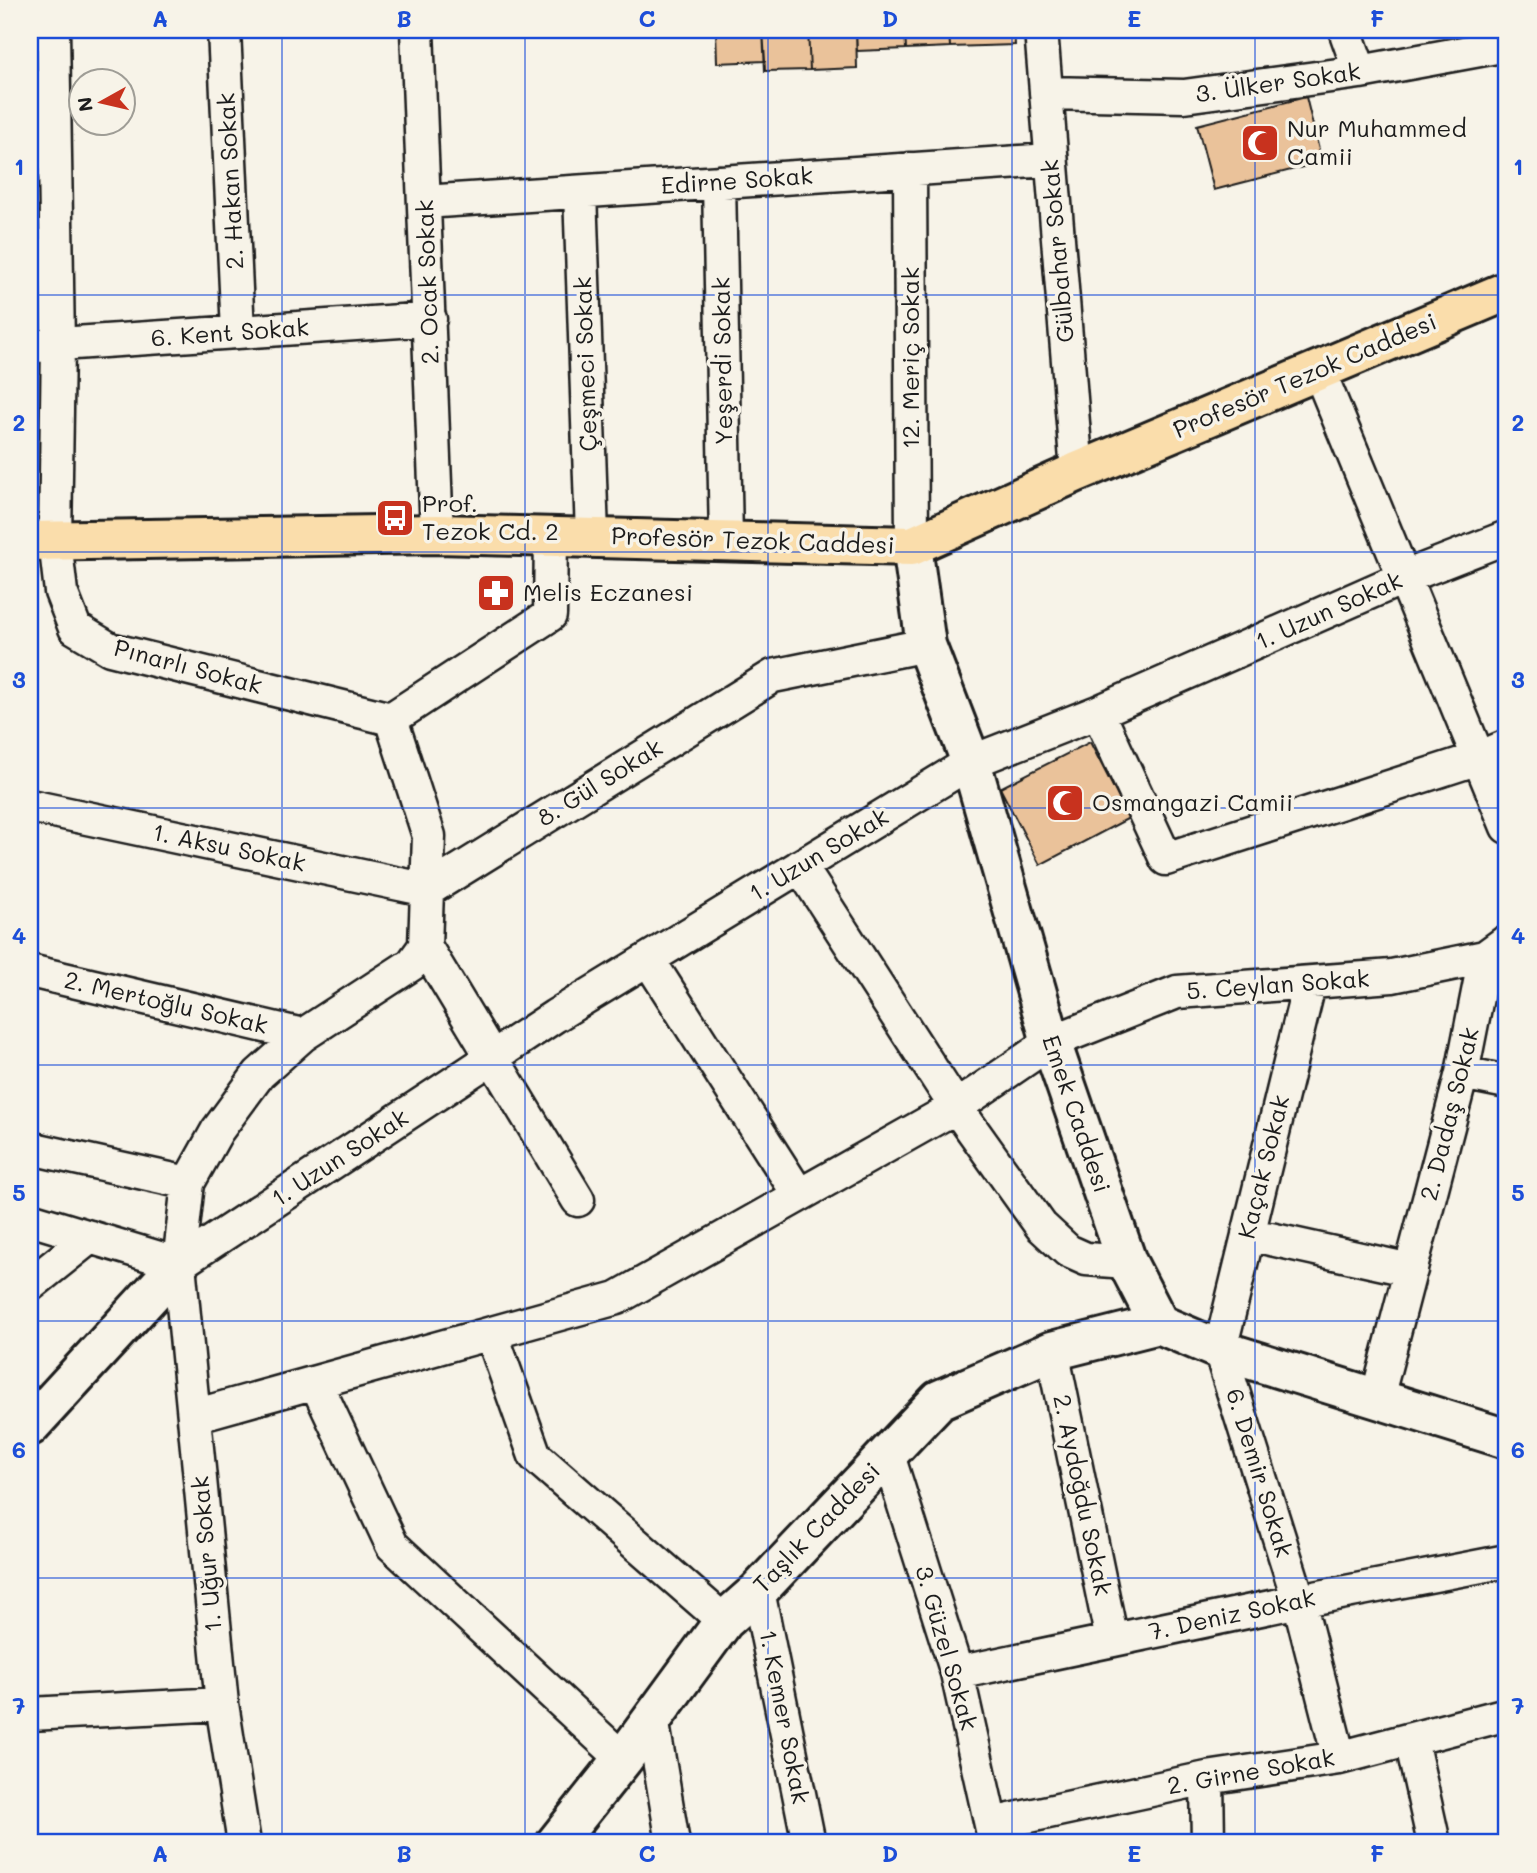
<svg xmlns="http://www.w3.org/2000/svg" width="1537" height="1873" font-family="Mali,sans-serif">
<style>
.building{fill:#eac29a;stroke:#1c1c1c;stroke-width:2}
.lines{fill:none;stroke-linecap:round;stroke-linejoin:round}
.minor-casing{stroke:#1c1c1c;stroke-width:37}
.tertiary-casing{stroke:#1c1c1c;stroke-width:44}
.primary-casing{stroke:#1c1c1c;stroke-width:44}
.minor{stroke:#f7f3e8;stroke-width:32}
.tertiary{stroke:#f7f3e8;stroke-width:38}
.primary{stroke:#faddab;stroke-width:38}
.grid{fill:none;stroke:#1d4ed8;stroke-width:2;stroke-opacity:0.55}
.labels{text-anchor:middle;stroke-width:7;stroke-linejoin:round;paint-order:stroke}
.street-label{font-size:24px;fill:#1c1c1c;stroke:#f7f3e8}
.poi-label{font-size:24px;fill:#1c1c1c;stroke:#f7f3e8;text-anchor:start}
.neatline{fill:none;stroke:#1d4ed8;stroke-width:2.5}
.grid-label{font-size:23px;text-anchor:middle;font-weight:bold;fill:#1d4ed8}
</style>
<rect width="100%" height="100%" fill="#f7f3e8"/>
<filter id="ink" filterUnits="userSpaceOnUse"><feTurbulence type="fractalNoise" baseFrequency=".0143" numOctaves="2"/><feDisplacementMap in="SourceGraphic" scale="14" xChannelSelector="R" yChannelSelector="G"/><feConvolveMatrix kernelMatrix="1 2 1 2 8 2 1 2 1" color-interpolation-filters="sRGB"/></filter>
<g filter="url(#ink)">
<path class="building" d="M716,30H763L765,61L717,63Z
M763,30H808L810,70L765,71Z
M808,30H856L857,68L810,70Z
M856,30H905L906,49L857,51Z
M905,30H949L950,47L906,49Z
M949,30H1014L1015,45L950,47Z
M1306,97L1322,162L1214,190L1197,125Z
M1090,742L1129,818L1040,865L1000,788Z"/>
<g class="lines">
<defs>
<path id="minor" d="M53,30L58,345L55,541L61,592L75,628L110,649L391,719
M224,30L238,332
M417,30L437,534
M1041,30L1077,472
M1345,30L1360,72
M1046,93L1184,96L1360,72L1507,45
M910,169L912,546
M719,182L726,540
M580,192L592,536
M424,202L1050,160
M30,346L430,319
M1319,371L1507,827
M1098,712L1166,859L1479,758L1507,746
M30,806L428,890
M800,866L956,1107L1041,1226L1068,1251L1086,1259L1127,1262
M428,890L773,676L926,645
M425,946L578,1200
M648,959L799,1195
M30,971L303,1035
M1309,985L1220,1350L1299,1601L1339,1758
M1462,1073L1507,1082
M30,1148L188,1183
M30,1219L179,1264
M1248,1234L1411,1270
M179,1264L555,1016L971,762L1098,712L1405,577L1507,537
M30,1285L90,1237
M492,1335L535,1456L724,1621
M1052,1351L1112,1640
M316,1383L392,1545L623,1759
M1377,1398L1462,1073L1485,957
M194,1416L617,1298L956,1107L1051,1042L1177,992L1392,976L1485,957L1507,941
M888,1455L957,1673L995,1843
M758,1591L809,1843
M957,1673L1299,1601L1507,1561
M30,1714L222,1704
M652,1718L673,1843
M1411,1740L1434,1843
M1207,1778L1208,1843
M992,1824L1207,1778L1339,1758L1507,1714
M244,1843L222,1704L179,1264L188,1183L217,1131L259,1074L303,1035L412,964L425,946L429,836L391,719L550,615L551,535"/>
<path id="tertiary" d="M912,546L926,645L971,762L1051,1042L1127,1262L1159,1324L1220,1350L1507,1439
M30,1426L179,1264
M556,1843L623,1759L724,1621L758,1591L939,1400L1052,1351L1159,1324"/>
<path id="primary" d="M30,541L437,534L912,546L1077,472L1507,291"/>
</defs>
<use href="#minor" class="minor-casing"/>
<use href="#tertiary" class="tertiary-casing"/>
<use href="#primary" class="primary-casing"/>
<use href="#minor" class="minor"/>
<use href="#tertiary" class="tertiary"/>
<use href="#primary" class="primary"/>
</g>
</g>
<path class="grid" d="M282,30V1843M525,30V1843M768,30V1843M1012,30V1843M1255,30V1843M30,295H1507M30,552H1507M30,808H1507M30,1065H1507M30,1321H1507M30,1578H1507"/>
<defs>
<symbol id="mosque-square" viewBox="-11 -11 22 22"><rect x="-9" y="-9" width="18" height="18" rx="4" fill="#c8321e" stroke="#f7f3e8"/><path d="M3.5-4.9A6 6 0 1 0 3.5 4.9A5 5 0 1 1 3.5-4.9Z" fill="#fff"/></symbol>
<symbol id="bus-square" viewBox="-11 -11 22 22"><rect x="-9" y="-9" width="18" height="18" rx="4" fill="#c8321e" stroke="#f7f3e8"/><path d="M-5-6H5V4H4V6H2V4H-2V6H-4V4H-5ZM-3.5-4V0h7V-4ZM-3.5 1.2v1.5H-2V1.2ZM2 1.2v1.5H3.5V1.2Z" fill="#fff"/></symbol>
<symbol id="pharmacy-square" viewBox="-11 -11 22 22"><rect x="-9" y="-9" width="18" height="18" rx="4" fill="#c8321e" stroke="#f7f3e8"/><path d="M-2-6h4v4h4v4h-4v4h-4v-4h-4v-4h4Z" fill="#fff"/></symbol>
</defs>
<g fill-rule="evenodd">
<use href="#mosque-square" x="1238" y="121" width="44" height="44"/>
<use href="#bus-square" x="373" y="496" width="44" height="44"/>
<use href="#pharmacy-square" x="474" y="571" width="44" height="44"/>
<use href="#mosque-square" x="1043" y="781" width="44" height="44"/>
</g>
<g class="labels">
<g class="street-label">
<text transform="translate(1278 83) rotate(-8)" y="8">3. Ülker Sokak</text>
<text transform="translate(231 181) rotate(-93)" y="8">2. Hakan Sokak</text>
<text transform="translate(737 181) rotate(-4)" y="8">Edirne Sokak</text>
<text transform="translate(1058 251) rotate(-95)" y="8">Gülbahar Sokak</text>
<text transform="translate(428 282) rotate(-92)" y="8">2. Ocak Sokak</text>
<text transform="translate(230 333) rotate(-4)" y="8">6. Kent Sokak</text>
<text transform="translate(911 358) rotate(-90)" y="8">12. Meriç Sokak</text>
<text transform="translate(723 361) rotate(-91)" y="8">Yeşerdi Sokak</text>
<text transform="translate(586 364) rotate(-92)" y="8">Çeşmeci Sokak</text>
<text transform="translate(1305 376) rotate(-23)" y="8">Profesör Tezok Caddesi</text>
<text transform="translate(753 541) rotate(2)" y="8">Profesör Tezok Caddesi</text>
<text transform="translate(1329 611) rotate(-24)" y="8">1. Uzun Sokak</text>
<text transform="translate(188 667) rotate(15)" y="8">Pınarlı Sokak</text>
<text transform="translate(600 783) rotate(-32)" y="8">8. Gül Sokak</text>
<text transform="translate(229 848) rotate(12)" y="8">1. Aksu Sokak</text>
<text transform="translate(819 855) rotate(-31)" y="8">1. Uzun Sokak</text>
<text transform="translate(1278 985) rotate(-4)" y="8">5. Ceylan Sokak</text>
<text transform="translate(166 1003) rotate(13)" y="8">2. Mertoğlu Sokak</text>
<text transform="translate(1076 1114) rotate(71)" y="8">Emek Caddesi</text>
<text transform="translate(1450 1114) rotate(-76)" y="8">2. Dadaş Sokak</text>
<text transform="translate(340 1158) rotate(-33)" y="8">1. Uzun Sokak</text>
<text transform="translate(1264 1167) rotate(-76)" y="8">Kaçak Sokak</text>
<text transform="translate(1259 1473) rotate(73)" y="8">6. Demir Sokak</text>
<text transform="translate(1082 1495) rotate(78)" y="8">2. Aydoğdu Sokak</text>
<text transform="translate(817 1528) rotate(-46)" y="8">Taşlık Caddesi</text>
<text transform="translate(207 1554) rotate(-95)" y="8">1. Uğur Sokak</text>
<text transform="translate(1232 1615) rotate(-12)" y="8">7. Deniz Sokak</text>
<text transform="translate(946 1648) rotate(74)" y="8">3. Güzel Sokak</text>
<text transform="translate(784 1717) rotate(79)" y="8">1. Kemer Sokak</text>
<text transform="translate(1251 1772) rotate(-10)" y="8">2. Girne Sokak</text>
</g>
<g class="poi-label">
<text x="1287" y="137">Nur Muhammed<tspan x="1287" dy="28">Camii</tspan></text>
<text x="422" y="512">Prof.<tspan x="422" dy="28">Tezok Cd. 2</tspan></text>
<text x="523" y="601">Melis Eczanesi</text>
<text x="1092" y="811">Osmangazi Camii</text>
</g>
</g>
<rect width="1537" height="1873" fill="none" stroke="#f7f3e8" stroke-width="77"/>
<g transform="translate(102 102) rotate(262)"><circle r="33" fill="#f7f3e8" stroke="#9f9d96" stroke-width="2"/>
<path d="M0-5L12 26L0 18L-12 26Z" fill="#c8321e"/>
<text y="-10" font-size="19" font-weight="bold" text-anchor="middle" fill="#1c1c1c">N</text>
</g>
<rect x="38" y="38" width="1460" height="1796" class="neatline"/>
<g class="grid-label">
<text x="160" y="27">A</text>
<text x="404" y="27">B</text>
<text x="647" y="27">C</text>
<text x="890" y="27">D</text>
<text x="1134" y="27">E</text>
<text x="1377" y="27">F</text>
<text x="19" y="175">1</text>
<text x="1518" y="175">1</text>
<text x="19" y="431">2</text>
<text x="1518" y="431">2</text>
<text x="19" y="688">3</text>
<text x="1518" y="688">3</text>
<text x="19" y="944">4</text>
<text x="1518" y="944">4</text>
<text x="19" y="1201">5</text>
<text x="1518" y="1201">5</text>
<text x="19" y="1458">6</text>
<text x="1518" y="1458">6</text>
<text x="19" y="1714">7</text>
<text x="1518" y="1714">7</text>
<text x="160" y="1862">A</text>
<text x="404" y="1862">B</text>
<text x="647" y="1862">C</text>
<text x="890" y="1862">D</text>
<text x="1134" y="1862">E</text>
<text x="1377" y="1862">F</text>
</g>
</svg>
